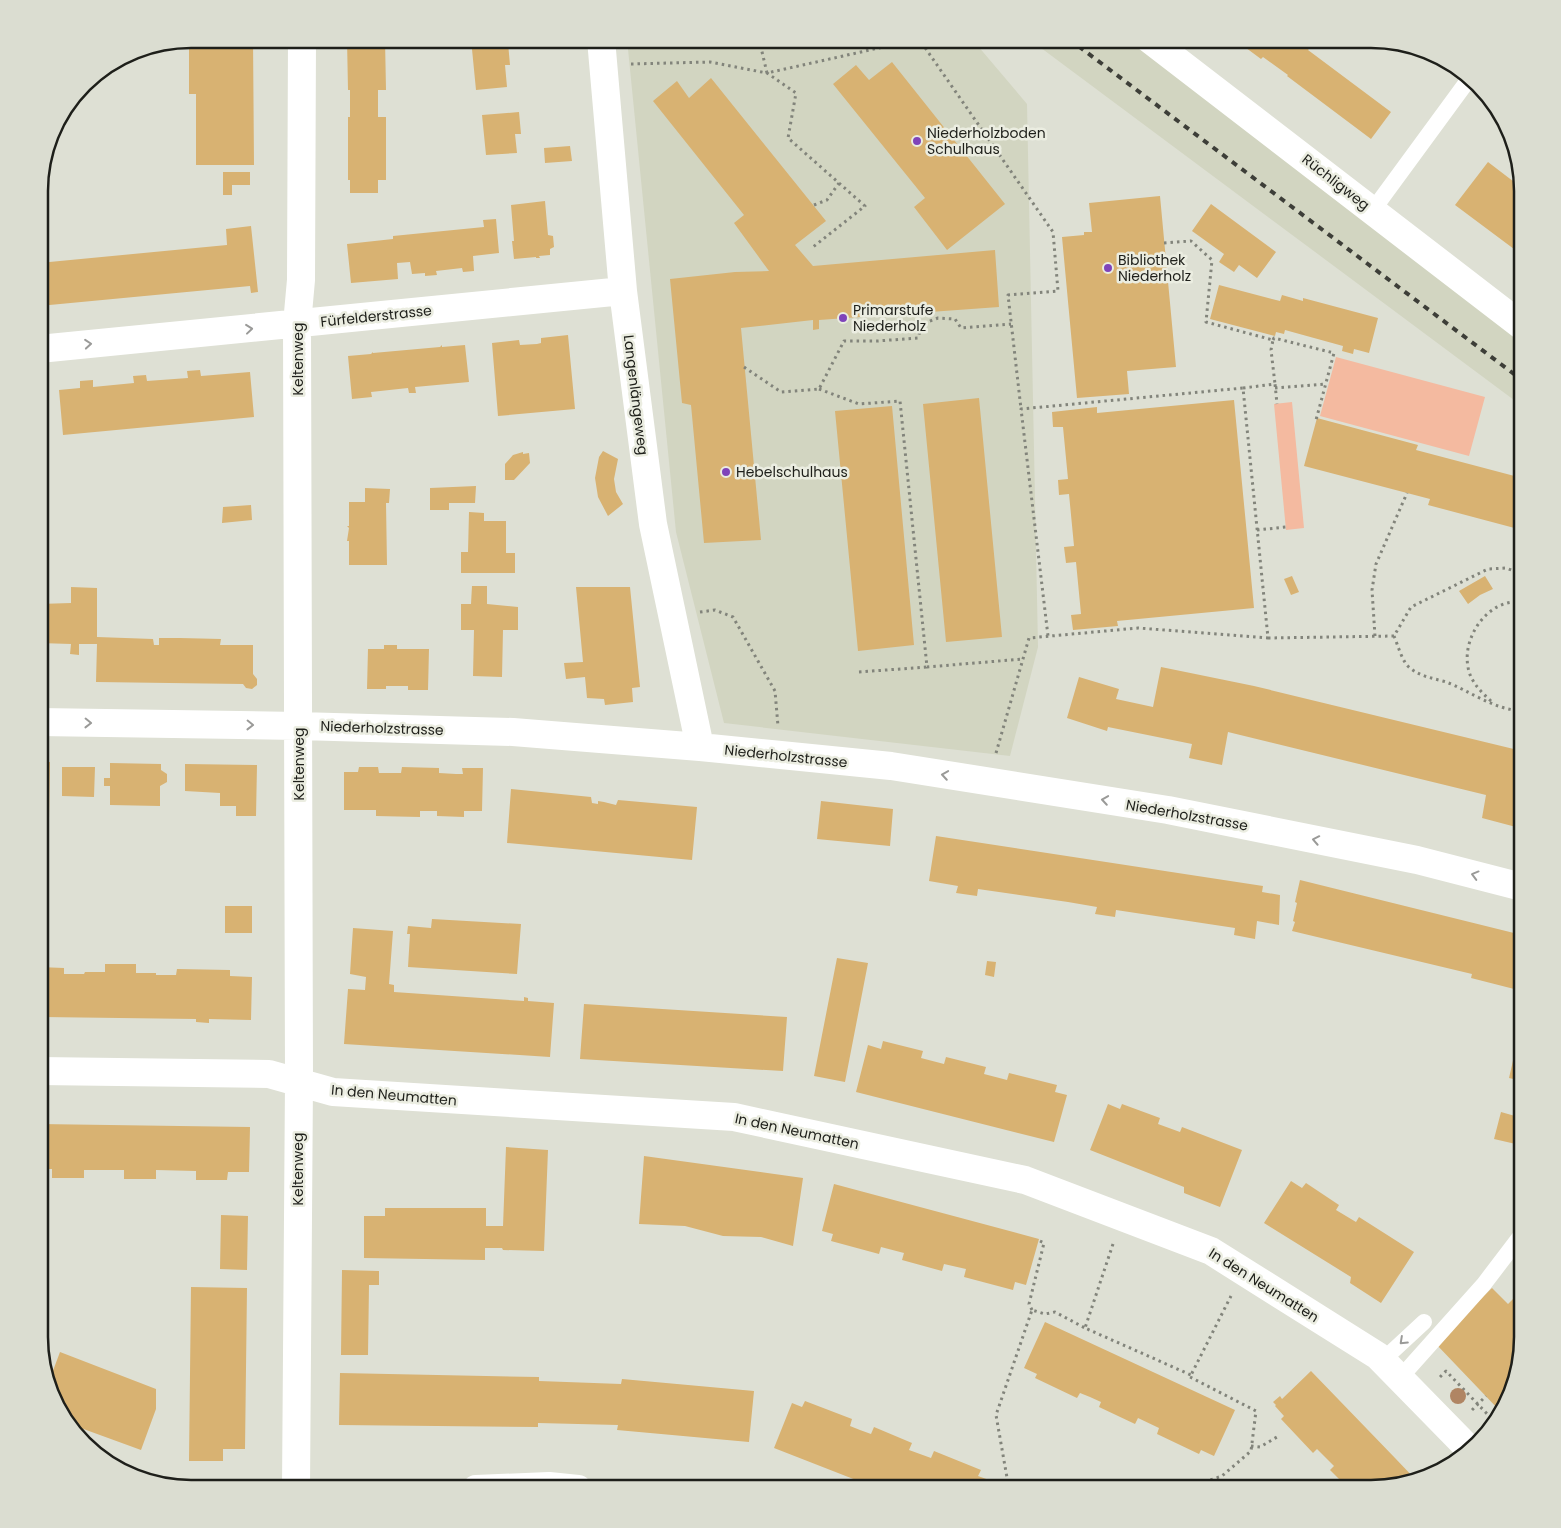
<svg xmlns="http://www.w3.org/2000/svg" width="1561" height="1528" font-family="Poppins,sans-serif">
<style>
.built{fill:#d2d5c1}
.green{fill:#f4baa0}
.building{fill:#d8b272}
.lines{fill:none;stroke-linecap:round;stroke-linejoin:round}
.path{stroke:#82847b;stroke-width:3;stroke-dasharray:2.5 4;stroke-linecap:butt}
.service{stroke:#fff;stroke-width:16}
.minor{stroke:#fff;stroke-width:28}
.secondary{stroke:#fff;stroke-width:28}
.rail{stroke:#3d3e38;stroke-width:4;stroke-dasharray:6 6;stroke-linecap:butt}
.tree{fill:#b08563}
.oneway{stroke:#9a9a98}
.poi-dot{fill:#7f44ba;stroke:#ebede1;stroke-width:2}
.labels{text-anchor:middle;stroke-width:5;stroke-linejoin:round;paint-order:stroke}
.poi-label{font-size:14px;fill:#1e1f1a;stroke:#ebede1;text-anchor:start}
.street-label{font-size:14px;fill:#1e1f1a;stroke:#ebede1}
.rim{fill:none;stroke:#1e1f1a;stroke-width:2.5}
</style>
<rect width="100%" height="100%" fill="#dee0d4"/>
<path class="built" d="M627,39H972L1027,104L1038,647L1010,756L724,723L676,532Z
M1029,39H1149L1522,326V406Z"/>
<path class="green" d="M1336,357L1485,397L1469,456L1320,416Z
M1292,402L1304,528L1286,530L1274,404Z"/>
<path class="building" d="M189,39H253L254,165H196V94H189Z
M347,39H385L386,90H378V117H386V180H378V193H350V180H348V117H350V90H348Z
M471,39H503V43H508L510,65H505L507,87L476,90Z
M1234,39H1312L1315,41L1308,50L1391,112L1371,139L1287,76L1288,75L1263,57L1261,59Z
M892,62L1005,204L947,250L914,207L925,198L833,84L856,65L869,80Z
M711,78L826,221L795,245L813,266L995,250L999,307L819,320V329L813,330V320L741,328L761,540L704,543L691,405L682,403L670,279L735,272L769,271L734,223L744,215L653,101L677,81L689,98Z
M519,112L521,134H515L517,153L486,155L482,115Z
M570,146L572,161L545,163L544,148Z
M1488,162L1522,188V255L1455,205Z
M223,172H250V185H232V195H223Z
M1160,196L1176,367L1127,371L1129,394L1077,398L1062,237L1084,235V232H1092L1089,203Z
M545,201L548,235L553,236L554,247L550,249V255L539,256L540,258H536V257L514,259L512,241H514L511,205Z
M1211,204L1276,252L1257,278L1239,265L1234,272L1219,262L1224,254L1192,231Z
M496,219L499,253L473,256L474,271L463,272L462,268L436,271L437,275L425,276V273L412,274L410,262L397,263L398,279L351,283L347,244L393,239V236L484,227L483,220Z
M251,226L258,292L251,293L250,286L39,306V263L227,245L226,229Z
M1219,285L1280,301L1282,295L1303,301V298L1378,318L1369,353L1354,349L1353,354L1342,351L1343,346L1285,330L1284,334L1276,332L1275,336L1210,319Z
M568,335L575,409L498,416L492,343L519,340L520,345L537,344L541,343V338Z
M442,345V347L465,345L469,382L415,387L416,393H409L408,388L371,392L372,397L352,399L348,356L371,354L373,352V353L440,347Z
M200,370L201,376L250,372L254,417L63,435L59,390L80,388V381L93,380V387L134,383L133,376L146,375L147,381L188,378L187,371Z
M979,398L1002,637L946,642L923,404Z
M1234,400L1254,608L1117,621L1118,626L1073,630L1071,615L1081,614L1076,562L1066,563L1064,547L1074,546L1069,494L1059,495L1058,480L1068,479L1063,427H1053L1052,412L1097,407V413Z
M39,401H43L46,430H39Z
M892,406L914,645L858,651L835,411Z
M1317,418L1418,445L1416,450L1522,478V530L1428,505L1430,499L1304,466Z
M603,451L618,459L614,479L616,492L623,504L608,516L598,497L595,478L599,457Z
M523,452V454L529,453L530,463L514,480H505V464L513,455Z
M476,486L475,503H449V510H430V488Z
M365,488L390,489L389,503H386L387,565H349V541H347L349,528L347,526H349V502H365Z
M251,505L252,520L222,523L223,507Z
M469,512L484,513V521H506V553H515V573H461V552H468Z
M1292,576L1299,592L1291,595L1284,579Z
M1485,576L1493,589L1480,595L1468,604L1459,591Z
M472,586H487V604L518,607V630H503L502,677L473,676L474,630H461V604H471Z
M71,587L97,588V637L153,639L154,645H159V638H180L221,639L220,645H253V674L257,679V685L252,689L246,688L243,684L96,682L97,644H79V655L70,654L71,644L39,643V604L71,603Z
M576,587H630L640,687L632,688L633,702L605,705L604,699L587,698L585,677L566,679L564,663L583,662Z
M384,645H397V649H429L428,690H408V686H386V689H367L368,649H384Z
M1161,667L1254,686L1522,751V821L1520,820L1516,831H1515L1516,827L1482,818L1486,795L1228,732L1222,765L1189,758L1192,744L1108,727L1107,731L1067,718L1079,677L1119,689L1116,699L1153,707Z
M39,762H50L49,818H39Z
M110,763L161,764V770L167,774V782L160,786V806L110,805V786H104V778H110Z
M185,764L257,765L256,816H236V806H220V793L185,791Z
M62,767H95L94,797L62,796Z
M359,767H378L379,773H401L402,767L439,768V773L456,774H463L462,768H483L482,811H464V817L437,816V811H420V817L376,816V810H344V772H358Z
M511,789L591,797L592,803L598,804V801L604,802L616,805L618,800L697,807L692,860L507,843Z
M821,801L893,809L890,846L817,839Z
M936,836L1263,886L1262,892L1280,895L1279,925L1257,921L1255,939L1234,935L1235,928L1116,910L1115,917L1095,914L1097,907L1068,902L978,889L977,896L956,893L958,886L929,881Z
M1300,880L1522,935V991L1471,978L1472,974L1292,931L1295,922L1293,921L1297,903L1295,902Z
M225,906H252V933H225Z
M432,919L521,924L517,974L408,967L410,934H407L408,926L431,928Z
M353,928L393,931L389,984L394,985V992L524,1001V997L528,998V1001L554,1003L550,1057L344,1044L348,989L365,990L366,977L350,974Z
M837,958L868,963L845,1082L814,1076Z
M987,961L996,962L994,977L985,975Z
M105,964H136V973H156V975H176L177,969L230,970V976L252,977L251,1020L209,1019V1023L196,1022V1019L43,1017V1020H39V967L64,968V974H84L85,972H105Z
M584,1004L787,1017L783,1071L580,1059Z
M883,1041L923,1051L921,1058L944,1064L946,1057L986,1067L984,1074L1007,1080L1009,1073L1057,1085L1055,1092L1067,1095L1054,1142L856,1092L868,1045L881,1049Z
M1515,1052L1522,1053V1081L1509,1078Z
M1108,1104L1120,1109L1122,1104L1160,1118L1158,1124L1180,1132L1182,1127L1242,1150L1220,1207L1184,1193V1187L1090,1150Z
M1501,1112L1522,1118V1136L1520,1145L1494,1139Z
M39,1124L250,1127L249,1172H228L227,1180H196V1171L156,1170V1179H124V1170H84V1178H52V1169H39Z
M506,1147L548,1150L544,1251L503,1250L502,1248H485V1260L364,1258V1216H385V1208H486V1226H503Z
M644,1156L803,1178L793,1246L761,1237L723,1236L685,1226L639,1224Z
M1291,1181L1302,1188L1306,1183L1339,1205L1336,1210L1356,1222L1359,1217L1414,1252L1381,1303L1350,1283L1351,1277L1264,1223Z
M834,1184L1039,1239L1026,1285L1015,1282L1013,1290L964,1277L966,1269L944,1264L942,1271L902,1260L904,1253L881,1247L879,1254L831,1241L833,1234L822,1231Z
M221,1215L248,1216L247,1270L220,1269Z
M342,1270L379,1271V1285H369L368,1355H341Z
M191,1287L247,1288L245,1449H223V1461H189Z
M1492,1288L1508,1304L1522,1290V1337L1511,1396L1500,1411L1435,1343Z
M1045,1322L1235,1410L1214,1456L1201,1450L1199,1454L1157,1434L1159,1428L1138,1418L1135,1424L1099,1407L1101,1402L1090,1397L1080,1393L1077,1398L1035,1378L1037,1374L1024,1368Z
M60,1352L156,1389V1409L141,1450L67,1423L50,1395L48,1384Z
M1311,1371L1395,1458L1416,1480L1370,1489H1349L1330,1470L1334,1466L1317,1449L1313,1453L1281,1419L1284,1416L1275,1406L1276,1405L1273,1402L1280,1396L1282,1399Z
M340,1373L539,1377V1381L621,1384L622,1379L754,1391L749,1442L617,1430L618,1425L538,1423V1427L339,1425Z
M805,1401L852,1419L850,1426L860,1430L871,1434L874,1427L912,1443L909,1450L931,1458L934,1451L981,1470L978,1476L989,1480L985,1489H879L774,1448L792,1403L802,1407Z
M1036,1479L1049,1489H1028Z"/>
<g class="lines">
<path class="path" d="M759,39L767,73L919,39L1053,232L1058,291L1008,295L1021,409
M631,64L710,62L767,73L796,93L788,138L865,206L813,247
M814,205L827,200L839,183
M1164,243L1191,241L1212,260L1206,322L1273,340L1271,350L1275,384
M1273,340L1274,338L1334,353L1316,420
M744,367L781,392L819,389L844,341H877L918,338L922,324L938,318L955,319L961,328L1011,324
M1243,388L1275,384L1277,404
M1275,388L1326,384
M819,389L859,404L900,401L927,667L1023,659
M1257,530L1286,527
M700,612L715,610L733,617L775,691L778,726
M1375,636L1372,590L1376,564L1407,493
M1394,636C1398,645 1402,662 1410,668C1421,677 1433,678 1446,682C1468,690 1498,712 1522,710
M1268,638L1394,636L1411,607L1488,569L1506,568L1522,574
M859,672L927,667
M1491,701C1481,692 1470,681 1468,667C1462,636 1489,598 1522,602
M996,753L1029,638L1138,628L1268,638L1243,388L1021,409L1048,636
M1113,1244L1085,1328L1191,1375
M1032,1310L1029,1304L1044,1243L1040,1241
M1440,1377L1446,1371L1493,1420
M1472,1410L1486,1396
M1251,1446L1260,1447L1277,1437
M1009,1489L996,1415L1032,1310L1045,1314L1055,1312L1085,1328
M1194,1489L1198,1484L1222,1476L1251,1451L1256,1411L1190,1377L1231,1296"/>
<path class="service" d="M1373,210L1469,79
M1383,1360L1424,1322
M1400,1378L1484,1284L1522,1234"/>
<path class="minor" d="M601,39L623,291L653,524L700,747
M1149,39L1522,326
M39,349L623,291
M39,722L299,726L513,732L700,747L891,766L1168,810L1417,860L1522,887
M39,1071L269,1074L333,1092L734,1117L1025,1180L1211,1251L1378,1356L1471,1451
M296,1489L299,1081L297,324L301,280L302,39"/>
<path class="secondary" d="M476,1489L549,1486L578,1489"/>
<path class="rail" d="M1069,39L1522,380"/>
</g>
<circle class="tree" cx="1458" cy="1396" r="8"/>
<defs><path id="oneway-chevron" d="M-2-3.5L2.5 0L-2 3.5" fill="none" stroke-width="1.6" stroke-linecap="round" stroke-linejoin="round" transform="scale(1.25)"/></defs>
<g class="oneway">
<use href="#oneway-chevron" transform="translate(249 329) rotate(-6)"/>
<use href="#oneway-chevron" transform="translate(88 344) rotate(-5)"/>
<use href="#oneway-chevron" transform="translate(88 723) rotate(1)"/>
<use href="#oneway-chevron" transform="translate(250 725) rotate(1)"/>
<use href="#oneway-chevron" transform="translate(945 775) rotate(-171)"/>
<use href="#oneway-chevron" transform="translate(1105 800) rotate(-171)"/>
<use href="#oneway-chevron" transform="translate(1316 840) rotate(-169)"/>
<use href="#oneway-chevron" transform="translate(1475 875) rotate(-165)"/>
<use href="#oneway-chevron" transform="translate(1403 1341) rotate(137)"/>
</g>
<g class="poi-dot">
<circle cx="917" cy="141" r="5"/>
<circle cx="1108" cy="268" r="5"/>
<circle cx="843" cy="318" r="5"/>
<circle cx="726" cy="472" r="5"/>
</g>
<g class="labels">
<g class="poi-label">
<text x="927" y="138">Niederholzboden<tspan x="927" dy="16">Schulhaus</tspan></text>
<text x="1118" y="265">Bibliothek<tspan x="1118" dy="16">Niederholz</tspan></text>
<text x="853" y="315">Primarstufe<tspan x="853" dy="16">Niederholz</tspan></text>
<text x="736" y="477">Hebelschulhaus</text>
</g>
<g class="street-label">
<text transform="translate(1336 182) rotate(38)" y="5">Rüchligweg</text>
<text transform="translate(376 316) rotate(-6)" y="5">Fürfelderstrasse</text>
<text transform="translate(298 359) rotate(-90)" y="5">Keltenweg</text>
<text transform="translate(636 395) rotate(83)" y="5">Langenlängeweg</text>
<text transform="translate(382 728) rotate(2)" y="5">Niederholzstrasse</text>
<text transform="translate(786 756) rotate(6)" y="5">Niederholzstrasse</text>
<text transform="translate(299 764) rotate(-90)" y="5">Keltenweg</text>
<text transform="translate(1187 815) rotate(10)" y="5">Niederholzstrasse</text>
<text transform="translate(394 1095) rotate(5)" y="5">In den Neumatten</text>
<text transform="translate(797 1131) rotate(12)" y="5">In den Neumatten</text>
<text transform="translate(298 1169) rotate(-90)" y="5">Keltenweg</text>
<text transform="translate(1264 1285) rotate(32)" y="5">In den Neumatten</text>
</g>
</g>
<path d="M0 0H1561V1528H0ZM191 48H1371A143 143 0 0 1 1514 191V1337A143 143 0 0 1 1371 1480H191A143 143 0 0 1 48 1337V191A143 143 0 0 1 191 48Z" fill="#dbddd1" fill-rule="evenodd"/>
<path class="rim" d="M191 48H1371A143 143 0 0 1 1514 191V1337A143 143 0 0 1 1371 1480H191A143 143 0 0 1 48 1337V191A143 143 0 0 1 191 48Z"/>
</svg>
